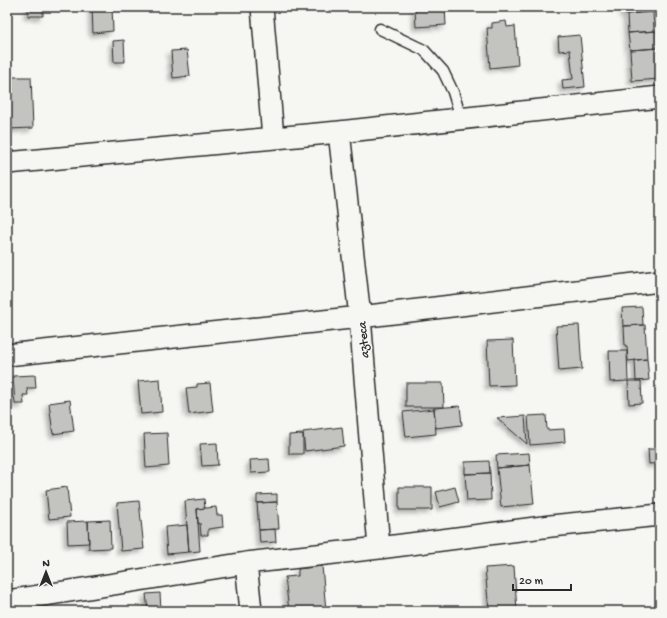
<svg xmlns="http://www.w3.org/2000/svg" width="667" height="618" font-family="'Gochi Hand',sans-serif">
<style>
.building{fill:#c3c3c0;stroke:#2b2b2b;filter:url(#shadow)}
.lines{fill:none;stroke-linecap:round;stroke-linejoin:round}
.service-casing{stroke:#2b2b2b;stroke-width:13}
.minor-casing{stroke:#2b2b2b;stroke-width:24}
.service{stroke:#f6f6f2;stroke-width:10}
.minor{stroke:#f6f6f2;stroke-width:21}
.labels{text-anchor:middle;stroke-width:3;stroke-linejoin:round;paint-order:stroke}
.street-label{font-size:13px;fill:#2b2b2b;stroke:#f6f6f2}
</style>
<defs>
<filter id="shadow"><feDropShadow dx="-3.5" dy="3.5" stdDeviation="2" flood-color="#0004"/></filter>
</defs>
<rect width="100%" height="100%" fill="#f6f6f2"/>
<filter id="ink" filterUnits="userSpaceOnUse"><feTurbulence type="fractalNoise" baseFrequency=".025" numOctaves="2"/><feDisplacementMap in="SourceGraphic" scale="8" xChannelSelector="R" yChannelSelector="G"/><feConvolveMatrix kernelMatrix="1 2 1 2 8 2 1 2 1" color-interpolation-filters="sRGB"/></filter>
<g filter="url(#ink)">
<path class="building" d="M28,7H43V16H28Z
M92,7H112L113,31L93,33Z
M424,7H445L446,25L416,27L415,9L424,8Z
M623,7H639V13L624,14Z
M653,12L654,31L628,33L627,14Z
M506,21L507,27L515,26L518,65L490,68L487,28H492V23Z
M659,31L660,48L630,50L628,33Z
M580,35L585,87L563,89L562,80L573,79L570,50L559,51L558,37Z
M124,40L125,62H114L113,41Z
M658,48L660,79L632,81L630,50Z
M187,50L190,76L173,78L171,51Z
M7,77H31L33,128L7,129Z
M642,307L643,325L623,326L622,308Z
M579,325L582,369L559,371L556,326Z
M645,325L647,359L628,361L627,346H625L624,326Z
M513,340L515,385L489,386L487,341Z
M609,351H627L628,381L610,382Z
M647,359L649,380L636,381L635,360Z
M35,375L36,388H27L28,395H23L24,404H15L13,376Z
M160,379L162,412L141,414L138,381Z
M628,381H641L642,403L629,404Z
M210,383L213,411L189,414L186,388L197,387V384Z
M406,383H443L444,407H406Z
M70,400L74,431L53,434L49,403Z
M460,406L462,425L436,428L434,408Z
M434,409L436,434L406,437L403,412Z
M546,415L547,430L564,429L565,442L530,445L528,416Z
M525,416L527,444L497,418Z
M342,427L344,446L305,451L303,432Z
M167,433L169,466L146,468L144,434Z
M303,434V454H289V435Z
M217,443L218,465L202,466L200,444Z
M648,449H660V463L649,464Z
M529,453L530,465L497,468L496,455Z
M269,459L270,472L251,473L250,460Z
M489,461L490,473L465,474V462Z
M530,465L534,504L501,507L497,468Z
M490,473L491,500L467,501L465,474Z
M67,487L70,517L49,519L46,490Z
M399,487H432V510H399Z
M455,487L459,502L440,507L436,492Z
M277,494V502L257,503V495Z
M204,499L205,508L197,509L200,551L189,552L185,501Z
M139,501L144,549L121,551L117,503Z
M277,502L279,529L259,530L257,503Z
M216,507L217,515H222L223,527L208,529V535H201L200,523L198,524L197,509Z
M110,520L111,548L89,549L88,521Z
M88,521L89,543L68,544L67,522Z
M187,525L189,552L167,554L165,527Z
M275,529L276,542L260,543L259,530Z
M322,566L326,611H289L285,577L298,576V569Z
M514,566L517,611H489L485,568Z
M160,593L161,611H148L146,594Z"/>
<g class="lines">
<defs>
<path id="service" d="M380,29L424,50L443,71L453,92L461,118"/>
<path id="minor" d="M262,7L273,138
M339,132L360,317L379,548
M7,163L339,132L660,97
M7,355L360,317L660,281
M246,563L251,611
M7,601L246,563L379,548L551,526L660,515"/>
</defs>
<use href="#service" class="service-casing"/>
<use href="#minor" class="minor-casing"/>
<use href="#service" class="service"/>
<use href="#minor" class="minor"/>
</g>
</g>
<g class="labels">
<g class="street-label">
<text transform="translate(362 340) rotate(-95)" y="5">azteca</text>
</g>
</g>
<rect width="667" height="618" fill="none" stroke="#f6f6f2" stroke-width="24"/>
<rect x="12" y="12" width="643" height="594" fill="none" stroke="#2b2b2b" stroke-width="1.5" filter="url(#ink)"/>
<g transform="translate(46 572)" stroke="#f6f6f2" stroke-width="3" paint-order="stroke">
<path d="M0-3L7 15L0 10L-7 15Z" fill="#2b2b2b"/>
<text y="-6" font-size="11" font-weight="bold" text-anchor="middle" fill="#2b2b2b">N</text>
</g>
<path d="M513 584v6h58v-6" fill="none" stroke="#2b2b2b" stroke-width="2"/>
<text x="519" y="584" font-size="12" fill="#2b2b2b" stroke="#f6f6f2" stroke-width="3" paint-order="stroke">20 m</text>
</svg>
